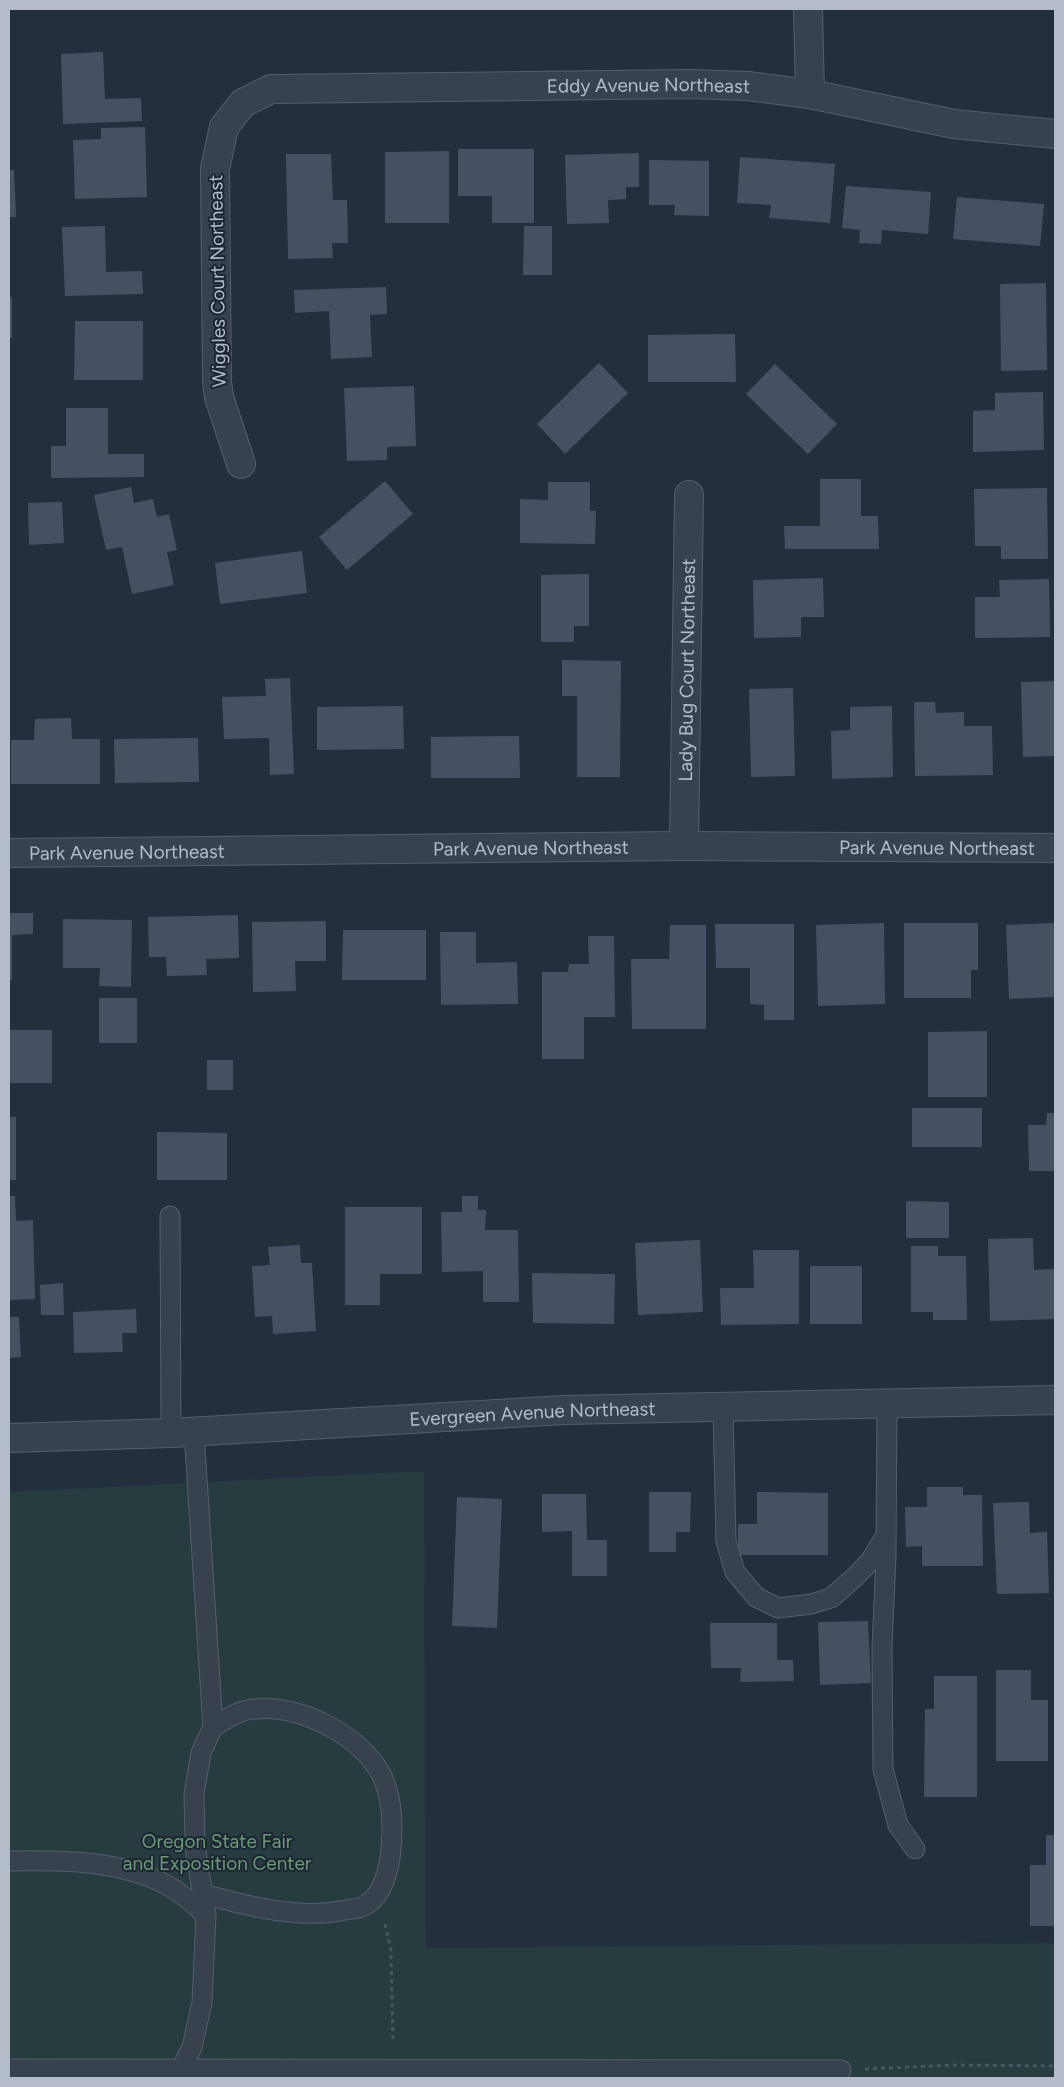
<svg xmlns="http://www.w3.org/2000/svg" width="1064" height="2087" font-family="Figtree,sans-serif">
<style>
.green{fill:#263c3f}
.building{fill:#455162}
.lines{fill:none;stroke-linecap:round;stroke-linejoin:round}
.service-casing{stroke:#565f6c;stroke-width:21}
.minor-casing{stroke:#565f6c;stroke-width:30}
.path{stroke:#44595c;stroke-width:3;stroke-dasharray:4 4;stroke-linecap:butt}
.service{stroke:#38414e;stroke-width:19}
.minor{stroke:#38414e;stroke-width:28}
.labels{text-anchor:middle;stroke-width:4;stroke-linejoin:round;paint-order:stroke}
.street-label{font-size:19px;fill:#b4bcc9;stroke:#1d2633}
.park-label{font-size:19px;fill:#6b9a76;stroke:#1d2633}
</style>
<rect width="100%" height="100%" fill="#242f3e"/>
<path class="green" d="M424,1471L426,1948L1055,1943V2078H9V1492Z"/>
<path class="building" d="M103,52L105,99L141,98L142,121L63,124L61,54Z
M145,127L147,197L75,199L73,140L101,139V128Z
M458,149H534V223H492V196H458Z
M449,151V223H385V152Z
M639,153V187H626V199L608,200L609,223L567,224L565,155Z
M286,154H331L333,200H347L348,243H332L333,258L288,259Z
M740,157L835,164L830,223L769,218L771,205L737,203Z
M649,160L709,161V216L674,215L675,205H649Z
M9,170H14L16,217H9Z
M846,186L931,192L928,234L882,230L881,244L859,243L860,230L842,228Z
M957,197L1044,204L1040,246L953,239Z
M105,226L106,272L142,271L143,294L65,296L62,227Z
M524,226H552V275H523Z
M1046,283L1047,370L1001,371L1000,284Z
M386,287L387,314L370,315L372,357L331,359L329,311L295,313L294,290Z
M9,297H12V338H9Z
M75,321H143V380H74Z
M735,334L736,382H648V335Z
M599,363L628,393L565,454L537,424Z
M775,364L837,424L808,454L746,394Z
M414,386L416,446L387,447V460L347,461L344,388Z
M1043,392L1044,450L973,452V411L995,410V393Z
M66,408H108V454H144V477L51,478V446H66Z
M820,479H861V516H878L879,549H785L784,526H820Z
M385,481L413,514L347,570L319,537Z
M548,482H590V511H596L595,544L520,543V499L548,500Z
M131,487L134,503L153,499L157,517L169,514L177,550L167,552L174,585L132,594L122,547L106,550L94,495Z
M1047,488L1048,559H1001V546H975L974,489Z
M62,502L64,543L29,545L28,503Z
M302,551L307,593L220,604L215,563Z
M589,574V626H574V642H541V575Z
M823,578L824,617H801V637L754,638L753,580Z
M1049,579L1050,637L975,638V597H1000L999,580Z
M562,660L621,661L620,777H577V696H562Z
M290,678L294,774L270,775L269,738L224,739L222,697L266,696L265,679Z
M1055,681V756L1023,757L1021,682Z
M793,688L795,776L751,777L749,689Z
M914,702H935L936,713L964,712V726H992L993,775L915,776Z
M403,706L404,749L317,750V707Z
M892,706L893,777L832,779L831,731L850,730V707Z
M71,718L72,739H100V784H11V740H34L35,719Z
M519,736L520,778H431V737Z
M198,738L199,782L115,783L114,739Z
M9,913H33V934L12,935V980H9Z
M238,915L239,958L206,959L207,975L167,976L166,957H149L148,917Z
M63,919L132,920L131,987L99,986L100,968H63Z
M326,921V961H295L296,991L253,992L252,922Z
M884,923L885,1004L818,1006L816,925Z
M904,923H978V970H971V998H904Z
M1055,923V997L1009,999L1006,925Z
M715,924H794V1020H764V1005L750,1004V968H716Z
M670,925H706V1029H632L631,959H669Z
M343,930H426V980H342Z
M440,932H476V963L517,962L518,1004L441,1005Z
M588,936H614L615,1017H584V1059H542V972H568L569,964H589Z
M99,998H137V1043H99Z
M9,1030H52V1083H9Z
M987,1031V1097H928V1032Z
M207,1060H233V1090H207Z
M912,1108H982V1147H912Z
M1047,1113H1055V1171H1029L1028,1125H1046Z
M9,1117H16V1180H9Z
M157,1132L227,1133V1180H157Z
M9,1196H15L16,1221L33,1220L35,1299L9,1300Z
M462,1196H478V1210H486L485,1230H518L519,1302H483V1271L442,1272L441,1212H462Z
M906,1201L949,1202V1238H906Z
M345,1207H422V1274H380V1305H345Z
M1033,1238L1034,1270L1055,1269V1319L990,1321L988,1239Z
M700,1240L703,1312L638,1315L635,1243Z
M300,1245L301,1263H312L316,1331L273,1334L272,1316L255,1317L252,1266L270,1265L268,1247Z
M911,1246H938V1256H966L967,1320H933V1312H911Z
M753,1250H799V1324L721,1325L720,1288H754Z
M810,1266H862V1324H810Z
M532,1273L615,1274L614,1324L533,1323Z
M63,1283L64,1315H41L40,1285Z
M136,1309L137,1333H122L123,1352L74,1353L73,1312Z
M9,1317H19L21,1357L9,1358Z
M927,1487H963V1495H982L983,1566H922V1546L906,1547L905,1507H927Z
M649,1492H691L690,1532H676V1552H649Z
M757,1492L828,1493V1555H738V1524H757Z
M542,1494H586L587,1540H607V1576H572V1531L542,1532Z
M457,1497L502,1499L497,1628L452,1626Z
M1029,1502L1030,1533L1047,1532L1049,1593L997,1594L993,1503Z
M868,1621L871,1683L820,1685L818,1622Z
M710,1623H777V1660H793L794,1681L740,1682L741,1668H711Z
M996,1670H1031V1700H1048V1761H996Z
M934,1676H977V1797H924L925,1709H934Z
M1046,1835H1055V1926H1030V1865H1046Z"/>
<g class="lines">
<defs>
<path id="service" d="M170,1216L171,1433
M887,1404L886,1556L882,1647L883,1769L898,1825L915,1849
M723,1407L726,1541L735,1572L756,1597L778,1608L811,1604L831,1598L855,1577L871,1560L886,1535
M9,1861C61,1860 120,1860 167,1885C181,1893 194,1904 206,1915
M203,1894C248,1906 299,1920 345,1910C351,1909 359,1909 364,1906C381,1897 387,1877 390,1858C393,1831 394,1802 382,1776C361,1735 300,1704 254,1709C239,1710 226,1719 213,1727
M9,2069L841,2070
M177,2077L192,2047L202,2003L206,1915L195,1846L194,1794L201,1753L213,1727L194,1432"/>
<g id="minor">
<path d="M808,9L810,94"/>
<path id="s1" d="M241,464L219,397L217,382L215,169L224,127L243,103L271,89L689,84L748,86L810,94L954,124L1055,134"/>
<path id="s2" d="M684,846L689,495"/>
<path id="s3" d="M9,853L684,846L1055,848"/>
<path id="s4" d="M9,1438L171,1433L564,1410L1055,1400"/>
</g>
</defs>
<use href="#service" class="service-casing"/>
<use href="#minor" class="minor-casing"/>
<path class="path" d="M385,1924L391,1951L393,2042
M865,2069L955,2065L1055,2066"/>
<use href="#service" class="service"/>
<use href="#minor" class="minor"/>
</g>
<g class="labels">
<g class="street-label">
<text dy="7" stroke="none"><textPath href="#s1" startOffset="781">Eddy Avenue Northeast</textPath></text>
<text transform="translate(217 281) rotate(-91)" y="7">Wiggles Court Northeast</text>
<text dy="7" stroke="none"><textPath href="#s2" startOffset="176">Lady Bug Court Northeast</textPath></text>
<text dy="7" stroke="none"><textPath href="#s3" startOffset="522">Park Avenue Northeast</textPath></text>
<text dy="7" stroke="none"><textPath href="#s3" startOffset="928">Park Avenue Northeast</textPath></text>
<text dy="7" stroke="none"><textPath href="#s3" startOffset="118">Park Avenue Northeast</textPath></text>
<text dy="7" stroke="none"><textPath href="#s4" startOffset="524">Evergreen Avenue Northeast</textPath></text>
</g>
<g class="park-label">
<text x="217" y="1848">Oregon State Fair<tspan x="217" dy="22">and Exposition Center</tspan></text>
</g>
</g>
<rect width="1064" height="2087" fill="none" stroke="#b4bcc9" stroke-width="20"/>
</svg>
